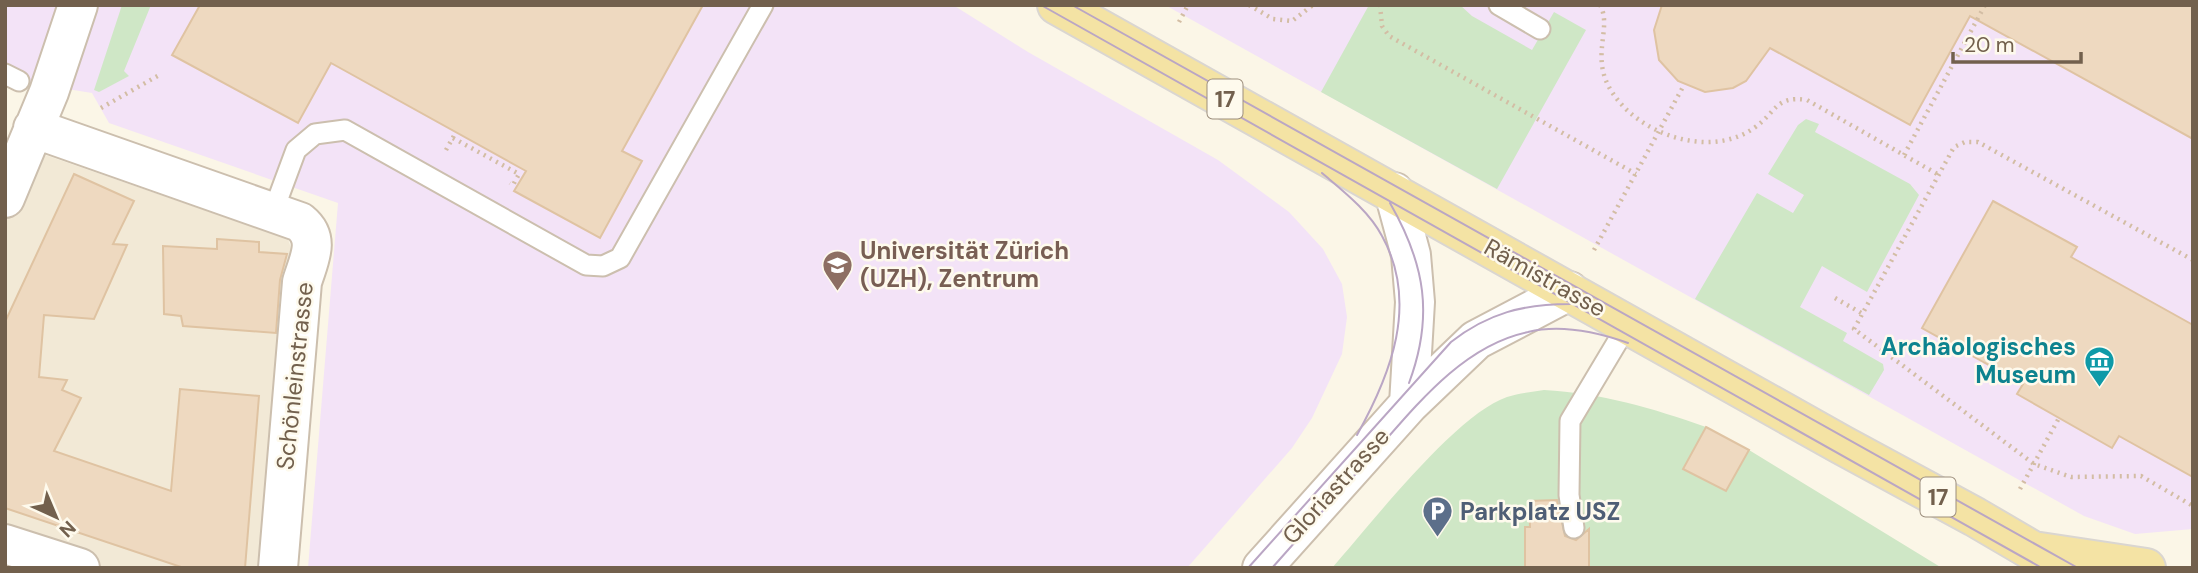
<svg xmlns="http://www.w3.org/2000/svg" width="2198" height="573" font-family="'DM Sans',sans-serif">
<style>
.residential{fill:#f2e9d6}
.education{fill:#f3e3f7}
.green{fill:#cfe7c6}
.building{fill:#eed9c0;stroke:#dfc3a2;stroke-width:2}
.lines{fill:none;stroke-linecap:round;stroke-linejoin:round}
.service-casing{stroke:#ccbfae;stroke-width:23}
.minor-casing{stroke:#ccbfae;stroke-width:42}
.tertiary-casing{stroke:#ccbfae;stroke-width:42}
.primary-casing{stroke:#dad6d1;stroke-width:42}
.path{stroke:#d3bda4;stroke-width:4.5;stroke-dasharray:2 5;stroke-linecap:butt}
.service{stroke:#fff;stroke-width:19}
.minor{stroke:#fff;stroke-width:38}
.tertiary{stroke:#fff;stroke-width:38}
.primary{stroke:#f4e3a4;stroke-width:38}
.tram{stroke:#baa6c4;stroke-width:2}
.labels{text-anchor:middle;stroke-width:5;stroke-linejoin:round;paint-order:stroke}
.shield{fill:#fefaed;stroke:#9c8e7d;stroke-width:2}
.shield-label{font-size:23px;font-weight:bold;fill:#72604d}
.education-label{font-size:24px;font-weight:bold;fill:#785e54;stroke:#fefaed;text-anchor:start}
.street-label{font-size:24px;fill:#72604d;stroke:#fefaed}
.culture-label{font-size:24px;font-weight:bold;fill:#0d838f;stroke:#fefaed;text-anchor:end}
.service-label{font-size:24px;font-weight:bold;fill:#4e5e75;stroke:#fefaed;text-anchor:start}
</style>
<rect width="100%" height="100%" fill="#fbf6e7"/>
<path class="residential" d="M5,141L288,239L294,257L262,568H5Z"/>
<path class="education" d="M5,5H953L1028,52L1218,160L1289,212L1323,249L1342,284L1347,317L1342,354L1312,418L1292,448L1187,568H308L338,203L109,123L92,93L5,79Z
M1165,5H2193V529L2135,534L2084,516Z"/>
<path class="green" d="M122,5H151L124,71L129,76L99,92L94,90Z
M1369,5H1460L1472,16L1532,50L1554,12L1586,30L1497,189L1321,92Z
M1806,119L1819,124L1815,132L1910,184L1919,195L1867,292L1822,266L1800,307L1847,333L1843,341L1883,364L1884,370L1869,395L1695,299L1757,193L1793,213L1804,195L1768,174L1798,125Z
M1544,390C1601,393 1652,408 1706,427L1684,469L1726,491L1749,450L1942,568H1332C1370,525 1456,414 1507,397C1519,393 1532,392 1544,390Z"/>
<path class="building" d="M200,5H703L622,151L642,161L600,238L514,191L526,171L331,63L298,123L172,55Z
M1662,5H2193V139L1970,16L1910,125L1770,48L1746,81L1733,88L1705,92L1678,81L1659,60L1654,30Z
M74,174L134,201L113,244L127,245L94,319L44,315L39,377L67,380L62,390L81,398L54,451L171,491L180,389L259,396L245,568H184L5,508V322Z
M1993,201L2077,247L2071,257L2193,325V477L2119,436L2112,448L2017,394L2023,384L1922,328Z
M217,239L259,242V252L287,254L280,280L276,333L183,326L181,316L164,314L163,246L217,249Z
M1706,427L1749,450L1726,491L1683,469Z
M1557,500L1565,536L1576,540L1589,529V568H1525V527H1530L1529,501Z"/>
<g class="lines">
<defs>
<path id="service" d="M1499,5L1540,29
M5,74L19,81
M273,212L296,150L315,134L345,130L586,265L603,266L620,258L763,5
M1574,528L1569,495L1570,421L1628,324"/>
<path id="minor" d="M33,128L300,222C321,239 309,259 302,282L278,568
M5,198L49,92L78,5
M5,544L80,568"/>
<path id="tertiary" d="M1394,192L1411,255L1415,302L1409,404
M1262,568L1409,404L1476,340L1569,291"/>
<path id="primary" d="M1057,5L1842,445L1975,517L2033,551L2047,568
M2033,551L2146,568"/>
</defs>
<use href="#service" class="service-casing"/>
<use href="#minor" class="minor-casing"/>
<use href="#tertiary" class="tertiary-casing"/>
<use href="#primary" class="primary-casing"/>
<path class="path" d="M1249,5L1273,19L1292,21L1313,5
M1380,5L1382,26L1389,36L1636,174
M1600,5C1613,28 1589,57 1612,92C1639,135 1710,159 1754,128C1776,113 1775,95 1807,100L1939,175
M1179,22L1187,7L1184,5
M101,108L161,74
M453,138L519,174L513,185L510,183
M446,150L456,132
M1904,155L1985,5
M1594,250L1684,85
M2193,260L1978,142H1965L1954,147L1854,329L2034,464L2071,477L2141,476L2193,506
M1835,298L1863,314
M2020,489L2059,418"/>
<use href="#service" class="service"/>
<use href="#minor" class="minor"/>
<use href="#tertiary" class="tertiary"/>
<use href="#primary" class="primary"/>
<path class="tram" d="M1041,5L2042,568
M1072,5L2078,568
M1322,173C1343,191 1369,211 1382,236C1419,303 1391,374 1357,435
M1390,203C1425,264 1434,316 1409,383
M1248,568L1451,342C1488,313 1524,304 1570,304
M1272,568C1304,532 1336,496 1368,460C1412,411 1460,346 1528,332C1561,324 1597,332 1628,343"/>
</g>
<defs>
<symbol id="university-pin" viewBox="-11 -11 22 30"><path d="M0 17L-7.5 6A9.5 9.5 0 1 1 7.5 6Z" fill="#8d6e63" stroke="#fefaed"/><path d="M0-5L7-2L0 1L-7-2ZM-4 1L0 2.5L4 1V4Q0 6-4 4Z" fill="#fff"/></symbol>
<symbol id="museum-pin" viewBox="-11 -11 22 30"><path d="M0 17L-7.5 6A9.5 9.5 0 1 1 7.5 6Z" fill="#0f9aa8" stroke="#fefaed"/><path d="M0-6L6-3V-2H-6V-3ZM-5-1h2V3h-2ZM-1-1h2V3h-2ZM3-1h2V3H3ZM-6 4H6V6H-6Z" fill="#fff"/></symbol>
<symbol id="parking-pin" viewBox="-11 -11 22 30"><path d="M0 17L-7.5 6A9.5 9.5 0 1 1 7.5 6Z" fill="#5c6f8a" stroke="#fefaed"/><path d="M-3.5-5.5H1a3.5 3.5 0 0 1 0 7H-1V5.5H-3.5ZM-1-3.4V-.6H.8a1.4 1.4 0 0 0 0-2.8Z" fill="#fff"/></symbol>
</defs>
<g fill-rule="evenodd">
<use href="#university-pin" x="820" y="248" width="35" height="47"/>
<use href="#museum-pin" x="2082" y="344" width="35" height="47"/>
<use href="#parking-pin" x="1420" y="494" width="35" height="47"/>
</g>
<g class="labels">
<g class="shield">
<rect x="1207.5" y="79.5" width="35" height="39" rx="5"/>
<rect x="1920.5" y="477.5" width="35" height="39" rx="5"/>
</g>
<g class="shield-label">
<text x="1225" y="107">17</text>
<text x="1938" y="505">17</text>
</g>
<g class="education-label">
<text x="860" y="259">Universität Zürich<tspan x="860" dy="28">(UZH), Zentrum</tspan></text>
</g>
<g class="street-label">
<text transform="translate(1545 278) rotate(29)" y="8">Rämistrasse</text>
<text transform="translate(295 376) rotate(-84)" y="8">Schönleinstrasse</text>
<text transform="translate(1336 486) rotate(-48)" y="8">Gloriastrasse</text>
</g>
<g class="culture-label">
<text x="2076" y="355">Archäologisches<tspan x="2076" dy="28">Museum</tspan></text>
</g>
<g class="service-label">
<text x="1460" y="520">Parkplatz USZ</text>
</g>
</g>
<rect width="2198" height="573" fill="none" stroke="#72604d" stroke-width="14"/>
<g transform="translate(56 517) rotate(136)" stroke="#fefaed" stroke-width="5" paint-order="stroke">
<path d="M0-5L12 26L0 18L-12 26Z" fill="#72604d"/>
<text y="-10" font-size="19" font-weight="bold" text-anchor="middle" fill="#72604d">N</text>
</g>
<path d="M1953 52v10h128v-10" fill="none" stroke="#72604d" stroke-width="3.5"/>
<text x="1964" y="52" font-size="21" fill="#72604d" stroke="#fefaed" stroke-width="5" paint-order="stroke">20 m</text>
</svg>
